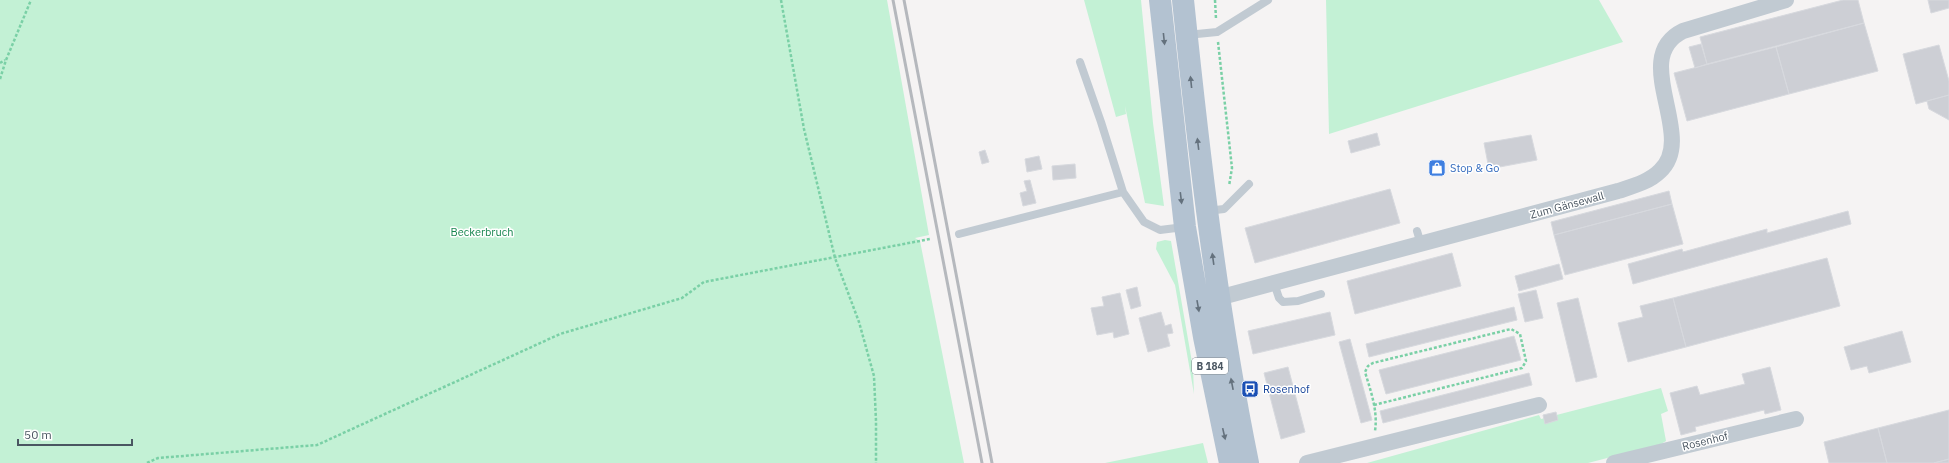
<svg xmlns="http://www.w3.org/2000/svg" width="1949" height="463" font-family="'IBM Plex Sans',sans-serif">
<style>
.green{fill:#c3f1d5}
.building{fill:#cdcfd5;stroke:#d7d9de}
.lines{fill:none;stroke-linecap:round;stroke-linejoin:round}
.path{stroke:#7ad0a6;stroke-width:2.5;stroke-dasharray:3 2;stroke-linecap:butt}
.service{stroke:#c1cad2;stroke-width:8}
.minor{stroke:#c1cad2;stroke-width:16}
.primary{stroke:#b3c2d1;stroke-width:22}
.rail{stroke:#b5b8bd;stroke-width:3}
.oneway{fill:#64717d}
.labels{text-anchor:middle;stroke-width:3;stroke-linejoin:round;paint-order:stroke}
.shield{fill:#fff;stroke:#808990;stroke-width:1}
.shield-label{font-size:10px;font-weight:bold;fill:#4a5661}
.shop-label{font-size:11px;fill:#366cbe;stroke:#fff;text-anchor:start}
.street-label{font-size:11px;fill:#4a5661;stroke:#fff}
.park-label{font-size:11px;fill:#17864f;stroke:#fff}
.transit-label{font-size:11px;fill:#164399;stroke:#fff;text-anchor:start}
</style>
<rect width="100%" height="100%" fill="#f5f3f3"/>
<path class="green" d="M0,0H887L929,235L915,238L920,241L964,463H0Z
M1084,0H1141L1153,123L1164,206L1145,203L1125,106L1126,114L1116,117Z
M1326,0H1599L1623,42L1329,134Z
M1165,240L1171,241L1193,368L1194,394L1175,285L1156,249L1157,242Z
M1661,388L1668,411L1661,414L1666,441L1661,444L1588,463H1367L1539,415L1541,419Z
M1203,443L1208,463H1105Z"/>
<path class="building" d="M1843,0H1858L1864,23L1707,64L1700,37Z
M1928,0H1949V8L1931,13Z
M1864,23L1878,71L1789,94L1776,47Z
M1701,44L1707,64L1695,68L1689,47Z
M1939,45L1949,81V95L1916,104L1903,54Z
M1776,47L1789,94L1687,121L1674,73Z
M1949,95V120L1929,109L1927,101Z
M1377,133L1380,145L1351,153L1348,141Z
M1531,135L1537,160L1489,169L1484,143Z
M985,150L989,162L982,164L979,152Z
M1039,156L1042,169L1027,172L1025,159Z
M1075,164L1076,178L1053,180L1052,166Z
M1030,180L1036,203L1023,206L1020,193L1027,191L1024,181Z
M1390,189L1400,223L1255,263L1245,228Z
M1669,191L1672,204L1554,235L1551,222Z
M1672,204L1683,244L1565,275L1554,235Z
M1848,211L1851,224L1633,284L1628,264L1682,249L1683,252L1767,229V233Z
M1452,253L1461,286L1355,314L1347,281Z
M1827,258L1840,306L1686,347L1673,298Z
M1559,264L1563,279L1519,291L1515,276Z
M1137,287L1141,306L1131,309L1126,290Z
M1536,290L1543,318L1525,322L1518,294Z
M1120,293L1129,334L1114,338L1113,332L1097,335L1091,308L1104,306L1102,297Z
M1578,298L1597,377L1576,382L1557,303Z
M1673,298L1686,347L1628,362L1618,323L1643,317L1640,306Z
M1514,307L1517,320L1369,357L1366,344Z
M1161,312L1165,326L1171,324L1173,333L1167,334L1170,346L1148,352L1139,318Z
M1330,312L1335,335L1253,354L1248,331Z
M1902,331L1911,362L1869,373L1867,366L1851,370L1844,347Z
M1514,336L1521,360L1386,394L1379,370Z
M1350,339L1372,420L1361,423L1339,342Z
M1288,367L1305,432L1281,439L1264,373Z
M1770,367L1781,410L1765,414L1764,410L1695,427L1696,431L1681,435L1670,393L1697,386L1700,395L1745,384L1742,374Z
M1529,373L1532,385L1383,423L1380,411Z
M1949,410V459L1934,463H1887L1878,428Z
M1556,412L1558,420L1545,424L1543,415Z
M1878,428L1887,463H1829L1824,442Z
M1949,459V463H1934Z"/>
<g class="lines">
<path class="path" d="M781,0L804,129L835,258L859,322L874,376L876,421V463
M1215,0L1216,19
M1218,42L1232,168L1229,186
M0,63L5,60
M0,79L6,60L31,0
M1374,405L1522,368L1526,361L1520,334L1511,329L1373,363L1368,366L1365,372C1371,392 1378,411 1375,431
M147,463L158,458L317,445L560,334L682,298L704,282L930,239"/>
<path class="service" d="M1187,35L1217,32L1268,0
M1080,62L1101,122L1123,192L1144,222L1160,230L1184,227
M1207,211L1224,209L1249,184
M1417,231L1421,244
M959,234L1123,192
M1274,283L1279,298L1283,302L1298,301L1321,294"/>
<path class="minor" d="M1218,298L1618,191C1633,186 1649,182 1660,171C1698,136 1628,58 1683,31L1786,0
M1307,463L1539,405
M1614,463L1796,419"/>
<path class="primary" d="M1160,0L1185,227L1204,337L1230,463
M1183,0C1199,155 1217,310 1248,463"/>
<path class="rail" d="M893,0L982,463
M904,0L992,463"/>
</g>
<defs><path id="oneway-solid" d="M-6-.8H1V-3.2L6.5 0L1 3.2V.8H-6Z"/></defs>
<g class="oneway">
<use href="#oneway-solid" transform="translate(1164 39) rotate(84)"/>
<use href="#oneway-solid" transform="translate(1191 82) rotate(-96)"/>
<use href="#oneway-solid" transform="translate(1198 144) rotate(-97)"/>
<use href="#oneway-solid" transform="translate(1181 198) rotate(83)"/>
<use href="#oneway-solid" transform="translate(1213 259) rotate(-98)"/>
<use href="#oneway-solid" transform="translate(1198 306) rotate(80)"/>
<use href="#oneway-solid" transform="translate(1232 384) rotate(-101)"/>
<use href="#oneway-solid" transform="translate(1224 434) rotate(77)"/>
</g>
<defs>
<symbol id="shop-square" viewBox="-11 -11 22 22"><rect x="-9" y="-9" width="18" height="18" rx="4" fill="#3f7fe0" stroke="#fff"/><path d="M-5-2.5h2.3a2.7 3.5 0 0 1 5.4 0H5L5.5 6h-11ZM-1.5-2.5h3a1.5 2.3 0 0 0-3 0Z" fill="#fff"/></symbol>
<symbol id="bus-square" viewBox="-11 -11 22 22"><rect x="-9" y="-9" width="18" height="18" rx="4" fill="#1a4fb4" stroke="#fff"/><path d="M-5-6H5V4H4V6H2V4H-2V6H-4V4H-5ZM-3.5-4V0h7V-4ZM-3.5 1.2v1.5H-2V1.2ZM2 1.2v1.5H3.5V1.2Z" fill="#fff"/></symbol>
</defs>
<g fill-rule="evenodd">
<use href="#shop-square" x="1427" y="158" width="20" height="20"/>
<use href="#bus-square" x="1240" y="379" width="20" height="20"/>
</g>
<g class="labels">
<rect class="shield" x="1192" y="358" width="36" height="16" rx="3"/>
<g class="shield-label">
<text x="1210" y="370">B 184</text>
</g>
<g class="shop-label">
<text x="1450" y="172">Stop &amp; Go</text>
</g>
<g class="street-label">
<text transform="translate(1567 205) rotate(-15)" y="4">Zum Gänsewall</text>
<text transform="translate(1705 441) rotate(-14)" y="4">Rosenhof</text>
</g>
<g class="park-label">
<text x="482" y="236">Beckerbruch</text>
</g>
<g class="transit-label">
<text x="1263" y="393">Rosenhof</text>
</g>
</g>
<path d="M18 439v6h114v-6" fill="none" stroke="#4a5661" stroke-width="2"/>
<text x="24" y="439" font-size="12" fill="#4a5661" stroke="#ffffff" stroke-width="3" paint-order="stroke">50 m</text>
</svg>
